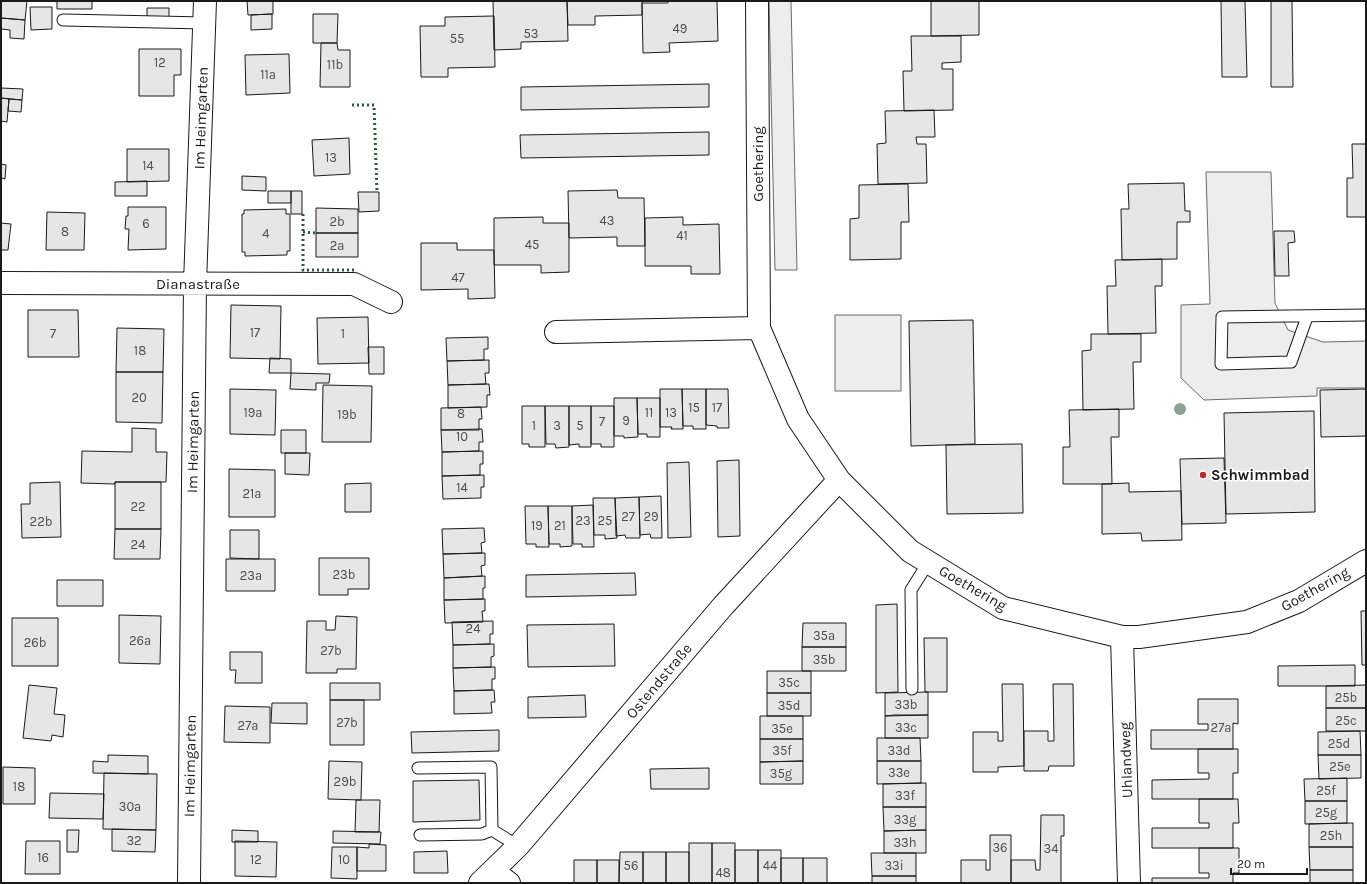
<svg xmlns="http://www.w3.org/2000/svg" width="1367" height="884" font-family="Karla,sans-serif">
<style>
.built{fill:#ededed;stroke:#6a6a6a}
.building{fill:#e6e6e6;stroke:#1a1a1a}
.lines{fill:none;stroke-linecap:round;stroke-linejoin:round}
.lane-casing{stroke:#1a1a1a;stroke-width:13}
.street-casing{stroke:#1a1a1a;stroke-width:24}
.lane{stroke:#fff;stroke-width:11}
.street{stroke:#fff;stroke-width:22}
.hedge{stroke:#2b5a34;stroke-width:3;stroke-dasharray:2 3;stroke-linecap:butt}
.tree{fill:#8aa48f}
.poi-dot{fill:#c62828;stroke:#fff;stroke-width:1.5}
.labels{text-anchor:middle;stroke-width:3;stroke-linejoin:round;paint-order:stroke}
.number-label{font-size:13px;fill:#4d4d4d}
.street-label{font-size:15px;fill:#1a1a1a;stroke:#fff}
.poi-label{font-size:15px;font-weight:bold;fill:#1a1a1a;stroke:#fff;text-anchor:start}
</style>
<rect width="100%" height="100%" fill="#fff"/>
<path class="built" d="M769,1H791L797,270H775Z
M1206,172H1271L1275,303L1288,330L1323,342L1366,341V388H1317V396L1204,400L1181,378V305L1210,304Z
M835,315H901V391H835Z"/>
<path class="building" d="M1,1H27L25,20L1,18Z
M57,1H92V9H57Z
M247,1H273V14L248,15Z
M493,1H567L568,41L521,42V49L494,50Z
M567,1H642V15L595,16V25H568Z
M668,1H717L718,41L669,43L670,52L643,53L642,3H668Z
M931,1H979V35L931,36Z
M1221,1H1245L1247,77H1222Z
M1271,1H1292L1293,87H1271Z
M30,7H52V29L31,30Z
M147,8H169V18H147Z
M272,14V29L251,30V15Z
M313,14H338L337,43H313Z
M494,16L495,67L448,68V77H421L420,26H445V17Z
M1,18L25,20L24,39L10,38V30L1,29Z
M911,36H961V62L942,63V69H953V110L904,111L903,71H912Z
M321,43H337L338,50H350V87H320Z
M139,49H181V75H174V96H139Z
M289,54L290,93L246,95L245,55Z
M709,84V107L521,110V87Z
M1,88L23,89L22,100L1,98Z
M1,98L9,99L7,122L1,121Z
M9,99L22,100L21,112L8,111Z
M934,110L935,137H916L917,144H926L927,183L878,184L877,144L886,143L885,111Z
M709,132V155L521,158L520,135Z
M349,138L350,174L314,176L312,140Z
M1352,144H1366V217H1347V178H1353Z
M127,149H169V181L127,182Z
M1,164L6,165L5,179L1,178Z
M242,176L266,177V191L242,190Z
M147,181V196H115V182Z
M1184,183L1185,211H1190V222H1177V259L1122,260L1121,209H1129L1128,184Z
M908,184L909,222H901V259L850,260V219L859,218V185Z
M617,190L618,198H644L645,246H617V237L569,238L568,191Z
M268,191H291V203H268Z
M291,191H302V214H291Z
M358,192H379V211L359,212Z
M128,207H166V249L128,250L129,229H125L126,216H128Z
M316,208L358,209V233H316Z
M286,209V214H290V251H287V255L245,256V252H242V214H244V210Z
M47,212L85,213L84,250H46Z
M543,217V223H569V272L541,273V265H494V218Z
M683,217V225L719,224L720,274H691V266H645V218Z
M1,223L11,224L8,250H1Z
M1274,231H1294L1295,242L1288,243L1289,276H1275Z
M316,233H358V257H316Z
M421,243H457V250H494L495,298L468,299V289L421,290Z
M1162,259V286H1155L1156,333L1108,334L1107,286H1116L1115,260Z
M231,305L281,306L280,359L230,358Z
M28,310H78L79,357H28Z
M368,317L369,363L318,364L317,318Z
M973,320L975,444L911,446L909,321Z
M117,328L164,329L163,372H116Z
M1091,334H1141V362H1133L1134,409L1083,410L1082,351L1091,350Z
M488,337V349H484V360L447,361L446,338Z
M368,347H384V374H369Z
M270,358L291,359V373H269Z
M489,360V373H485L486,384L448,385L447,361Z
M116,372H163L162,423L116,422Z
M291,373L330,374L329,383H316V390L290,389Z
M489,384L490,395H487V407L448,408V385Z
M323,385L372,386L371,442H322Z
M230,389L276,390L275,435L230,434Z
M660,389H682L683,429H671L672,427H660Z
M682,389H706V429H693V426H683Z
M706,389H728L729,428H717V426L706,425Z
M1366,389V436L1321,437L1320,390Z
M614,398H637L638,437L624,438V436H614Z
M637,398H660V437H647V434H638Z
M522,406H545V447H529V444H522Z
M545,406H569V447L556,448L555,444H546Z
M569,406H591V447H579V444L569,445Z
M591,406H614V447H601V444H591Z
M481,407L482,419H479V430H441V408Z
M1119,409V437H1111L1112,484H1063V447H1070L1069,410Z
M1314,411L1315,512L1226,514L1224,413Z
M132,428L156,429V452H167L166,482H115V484L81,483L82,451L132,452Z
M482,429L483,442H479V451L442,452L441,430Z
M281,430H306V453H281Z
M1022,444L1023,513L947,514L946,445Z
M483,451V464H480V475L442,476V452Z
M285,453H310L309,475L285,474Z
M1224,458L1226,523L1182,524L1180,459Z
M739,460L740,536L718,537L717,461Z
M689,462L691,537L668,538L667,463Z
M229,469L275,470V517H229Z
M484,475V487H481V498L443,499L442,476Z
M60,482L61,537L22,538L21,504H30V483Z
M115,482H161V529H115Z
M371,483V512H345V484Z
M1129,483V492L1181,491L1182,540L1142,541L1141,533L1102,534V484Z
M661,496L662,538H651L650,534L640,535L639,497Z
M639,497L640,538H626L625,535L616,536L615,498Z
M593,498H615L617,538L605,539V535H594Z
M593,505L594,547H582V544H573L572,506Z
M525,506H548L549,547H536V544H526Z
M548,506H572V546L560,547V544H549Z
M484,528L485,542L481,543L482,553L443,554L442,529Z
M115,529H161L160,559H114Z
M230,530H259V559L230,558Z
M485,553V565L481,566L482,576L444,578L443,554Z
M319,558H369V589H348V595H319Z
M226,559H275V591H226Z
M635,573L636,595L526,597V575Z
M485,576V588H483V599L444,600V578Z
M57,580H103V606H57Z
M485,599V611H482L483,622L445,623L444,600Z
M897,604L898,692L876,693V605Z
M1361,611H1366V665H1362Z
M119,615L161,616L160,664L119,663Z
M336,616L357,617L356,669H337V673H306L307,621H326V630H335Z
M12,618H58V666H12Z
M493,621V634H490V644L453,645L452,622Z
M803,623H846V647H802Z
M614,624L615,666L528,667L527,625Z
M924,638H947V692H925Z
M494,644V656L491,657V667L453,668V645Z
M802,647H846V671H802Z
M230,652H262V683H235L236,670H230Z
M1355,665V686H1278V666Z
M495,667V679H492V690L454,691L453,668Z
M767,671H811V693H767Z
M330,683H380V700H330Z
M1002,684H1023L1024,766L998,767V772H973V732H998V741H1003Z
M1053,684H1073L1074,766H1049L1048,771H1024V731H1048V741H1054Z
M29,685L57,688L54,714L65,715L63,737L52,735L51,741L23,738Z
M1366,685V708H1326V686Z
M494,690L495,702H491L492,713L454,714V691Z
M928,692V715L885,716V693Z
M767,693H811V716H767Z
M585,695L586,717L528,718V697Z
M1198,699H1238V724L1233,723V749H1151V730H1208V724H1198Z
M330,700H364V745H330Z
M272,703H307V724L271,723Z
M225,706L270,707V743L224,742Z
M1326,708H1366V731H1326Z
M894,715H928V738H885V716Z
M760,716H803V739H760Z
M499,730V751L412,753L411,732Z
M1360,731L1361,755H1318V732Z
M877,738H920L921,761H877Z
M760,739H803V761L760,762Z
M1198,749H1238V773H1233V799H1152V780L1209,779V773H1198Z
M108,755L148,756V774L93,773V761L108,762Z
M1318,755H1361V778L1319,779Z
M329,761L362,762L361,800L328,799Z
M803,761V784H760V762Z
M877,761H921V783L877,784Z
M3,767L35,768V804H3Z
M709,768V789H651L650,769Z
M104,773L157,774L156,830L103,829Z
M1347,778V801H1305L1304,779Z
M479,780L480,820L413,822V781Z
M926,783V807H883V784Z
M50,793L104,794L103,819L49,818Z
M1199,799H1238L1239,823H1233V848H1152V828H1209V823H1199Z
M356,800H380L379,832H355Z
M1305,801H1347V823L1305,824Z
M883,807H926V830L884,831Z
M1041,815H1064V836H1061V883H1011V860H1035L1036,870H1040Z
M1353,823V847H1309V824Z
M112,829L156,830L155,852L112,851Z
M67,830H79L78,852H67Z
M232,830L258,831V842H232Z
M926,830V853H884V831Z
M333,831L381,832L380,844L333,843Z
M990,835H1011V883H961V860H986V870H990Z
M26,841H60V874H25Z
M235,841L277,842L276,877L235,876Z
M689,843H712V883H689Z
M712,843H735V883H712Z
M369,844L386,845V871H357V847L369,848Z
M332,847H357V879L331,878Z
M1309,847H1353V870H1310Z
M1199,848H1239V873H1233V883H1152V878H1209V873H1199Z
M735,850H758V883H735Z
M758,850H781V883H758Z
M447,851L448,873H414V852Z
M620,852H643V883H619Z
M643,852H666V883H643Z
M666,852H689V883H666Z
M871,853H916V876H872Z
M781,858H803V883H781Z
M803,858H827V883H803Z
M574,860H597V883H574Z
M597,860H619V883H597Z
M1310,870H1353V883H1310Z
M872,876H916V883H872Z"/>
<g class="lines">
<defs>
<path id="lane" d="M63,20L205,23
M1307,317L1291,362L1221,364L1222,317L1366,315
M912,689L911,590L928,563
M418,768L491,767L492,830L518,846
M420,835L482,834L492,830"/>
<path id="street" d="M757,1L759,328L798,419L839,480L910,551L1003,608L1122,637H1139L1247,622L1299,601L1366,561
M1,283L354,284L391,302
M556,332L759,328
M1122,637L1129,883
M493,871L509,883
M189,883L195,284L205,1
M480,883L518,846L723,606L839,480"/>
</defs>
<use href="#lane" class="lane-casing"/>
<use href="#street" class="street-casing"/>
<use href="#lane" class="lane"/>
<use href="#street" class="street"/>
<path class="hedge" d="M352,105H374L377,192
M303,214V270H357
M303,232L316,233"/>
</g>
<circle class="tree" cx="1180" cy="409" r="6"/>
<circle class="poi-dot" cx="1203" cy="475" r="4"/>
<g class="labels">
<g class="number-label">
<text x="680" y="33">49</text>
<text x="531" y="38">53</text>
<text x="457" y="43">55</text>
<text x="160" y="67">12</text>
<text x="335" y="69">11b</text>
<text x="268" y="79">11a</text>
<text x="331" y="162">13</text>
<text x="148" y="170">14</text>
<text x="607" y="225">43</text>
<text x="337" y="226">2b</text>
<text x="146" y="228">6</text>
<text x="65" y="236">8</text>
<text x="266" y="238">4</text>
<text x="682" y="240">41</text>
<text x="532" y="249">45</text>
<text x="337" y="250">2a</text>
<text x="458" y="282">47</text>
<text x="255" y="337">17</text>
<text x="53" y="338">7</text>
<text x="343" y="338">1</text>
<text x="140" y="355">18</text>
<text x="139" y="402">20</text>
<text x="694" y="412">15</text>
<text x="717" y="412">17</text>
<text x="253" y="417">19a</text>
<text x="649" y="417">11</text>
<text x="671" y="417">13</text>
<text x="461" y="418">8</text>
<text x="347" y="419">19b</text>
<text x="626" y="425">9</text>
<text x="602" y="426">7</text>
<text x="534" y="430">1</text>
<text x="557" y="430">3</text>
<text x="580" y="430">5</text>
<text x="462" y="441">10</text>
<text x="462" y="492">14</text>
<text x="252" y="498">21a</text>
<text x="138" y="511">22</text>
<text x="628" y="521">27</text>
<text x="651" y="521">29</text>
<text x="583" y="525">23</text>
<text x="605" y="525">25</text>
<text x="41" y="526">22b</text>
<text x="537" y="530">19</text>
<text x="560" y="530">21</text>
<text x="138" y="549">24</text>
<text x="344" y="579">23b</text>
<text x="251" y="580">23a</text>
<text x="473" y="633">24</text>
<text x="824" y="640">35a</text>
<text x="140" y="645">26a</text>
<text x="35" y="647">26b</text>
<text x="331" y="655">27b</text>
<text x="824" y="664">35b</text>
<text x="789" y="687">35c</text>
<text x="1346" y="702">25b</text>
<text x="906" y="709">33b</text>
<text x="789" y="710">35d</text>
<text x="1346" y="725">25c</text>
<text x="347" y="727">27b</text>
<text x="248" y="730">27a</text>
<text x="906" y="732">33c</text>
<text x="1221" y="732">27a</text>
<text x="782" y="733">35e</text>
<text x="1339" y="748">25d</text>
<text x="782" y="755">35f</text>
<text x="899" y="755">33d</text>
<text x="1340" y="771">25e</text>
<text x="899" y="777">33e</text>
<text x="781" y="778">35g</text>
<text x="345" y="786">29b</text>
<text x="19" y="791">18</text>
<text x="1326" y="795">25f</text>
<text x="905" y="800">33f</text>
<text x="130" y="811">30a</text>
<text x="1326" y="817">25g</text>
<text x="905" y="824">33g</text>
<text x="1331" y="840">25h</text>
<text x="134" y="845">32</text>
<text x="905" y="847">33h</text>
<text x="1000" y="852">36</text>
<text x="1051" y="853">34</text>
<text x="43" y="862">16</text>
<text x="256" y="864">12</text>
<text x="344" y="864">10</text>
<text x="631" y="870">56</text>
<text x="770" y="870">44</text>
<text x="894" y="870">33i</text>
<text x="723" y="877">48</text>
</g>
<g class="street-label">
<text transform="translate(201 118) rotate(-88)" y="5">Im Heimgarten</text>
<text transform="translate(758 164) rotate(-90)" y="5">Goethering</text>
<text x="198" y="289">Dianastraße</text>
<text transform="translate(193 442) rotate(-89)" y="5">Im Heimgarten</text>
<text transform="translate(973 588) rotate(30)" y="5">Goethering</text>
<text transform="translate(1315 589) rotate(-29)" y="5">Goethering</text>
<text transform="translate(659 681) rotate(-50)" y="5">Ostendstraße</text>
<text transform="translate(1126 760) rotate(-92)" y="5">Uhlandweg</text>
<text transform="translate(190 766) rotate(-89)" y="5">Im Heimgarten</text>
</g>
<g class="poi-label">
<text x="1211" y="480">Schwimmbad</text>
</g>
</g>
<rect width="1367" height="884" fill="none" stroke="#1a1a1a" stroke-width="4"/>
<path d="M1231 868v6h76v-6" fill="none" stroke="#1a1a1a" stroke-width="2"/>
<text x="1237" y="868" font-size="12" fill="#1a1a1a" stroke="#ffffff" stroke-width="3" paint-order="stroke">20 m</text>
</svg>
